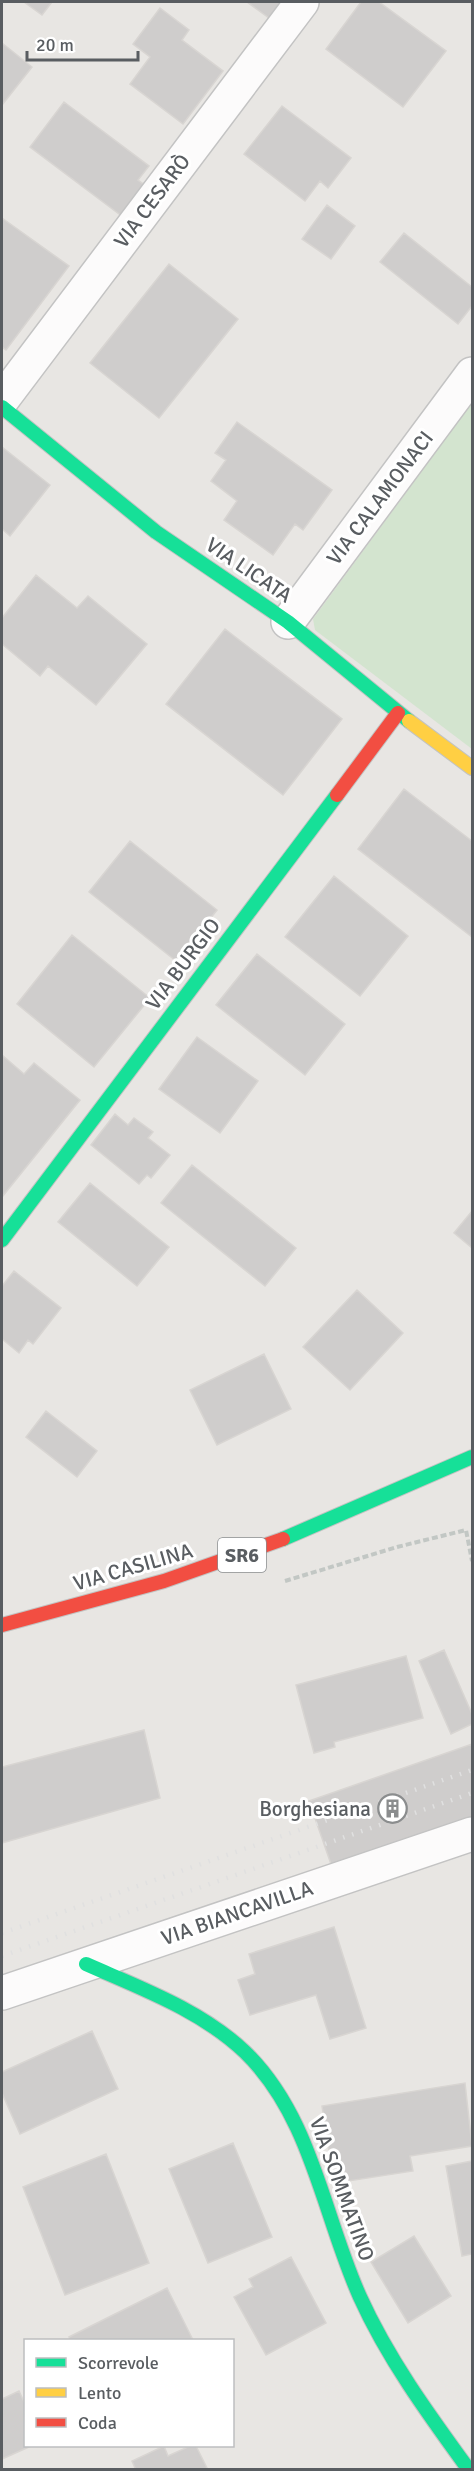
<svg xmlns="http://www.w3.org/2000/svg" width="474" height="2471" font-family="Signika,sans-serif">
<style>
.green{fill:#d3e4cf}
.building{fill:#cfcdcc;stroke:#d8d5d2;stroke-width:1.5}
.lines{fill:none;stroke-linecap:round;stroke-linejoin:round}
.street-casing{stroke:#c3c3c3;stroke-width:36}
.fast-casing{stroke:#c2c3c2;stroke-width:16}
.slow-casing{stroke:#c2c3c2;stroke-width:16}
.jam-casing{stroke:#c2c3c2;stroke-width:16}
.path{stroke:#c2c7c4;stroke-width:4;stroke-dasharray:6 3;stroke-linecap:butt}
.street{stroke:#fcfbfb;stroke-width:33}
.fast{stroke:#16e098;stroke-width:14}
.slow{stroke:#ffcf43;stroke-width:14}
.jam{stroke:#f24e42;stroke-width:14}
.rail{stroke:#e0e0e0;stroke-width:4.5;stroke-dasharray:1.5 8;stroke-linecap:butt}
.labels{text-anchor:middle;stroke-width:6;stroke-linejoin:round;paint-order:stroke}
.shield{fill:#fff;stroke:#8b8e90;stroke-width:1.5}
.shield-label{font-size:20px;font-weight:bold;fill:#595d61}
.street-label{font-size:21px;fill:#595d61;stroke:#fff}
.poi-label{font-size:21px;fill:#595d61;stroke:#fff;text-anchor:end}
</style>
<rect width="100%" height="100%" fill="#e8e6e3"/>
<path class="green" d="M472,403V749L315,630L313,619Z"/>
<path class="building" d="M24,2H52L42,15Z
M247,2H282L269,18Z
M361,2H379L446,51L403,107L326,49Z
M160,8L189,30L182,40L223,71L183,124L130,84L150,57L133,44Z
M2,43L32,67L2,105Z
M64,102L149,166L138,180L146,186L123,217L30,147Z
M282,106L351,158L328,188L320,181L305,201L244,154Z
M327,205L355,226L331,259L302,239Z
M2,218L69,266L6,350L2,347Z
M404,233L472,287V306L458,324L380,262Z
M169,264L238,319L159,418L90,363Z
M237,422L332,490L303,530L295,524L273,555L224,520L237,501L211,481L226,460L215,453Z
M2,447L50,485L10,536L2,529Z
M36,575L77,608L88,596L147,644L96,705L48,666L40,676L2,644V618Z
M225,629L342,719L283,795L166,704Z
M404,789L472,841V937L358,849Z
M130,841L217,910L176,961L89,892Z
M334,876L408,936L360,996L285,937Z
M72,935L150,998L94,1067L17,1004Z
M257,954L345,1024L305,1075L216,1005Z
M197,1037L258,1081L220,1133L159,1089Z
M2,1055L24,1074L34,1063L80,1100L2,1197Z
M115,1114L128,1125L134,1118L153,1132L148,1138L170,1155L151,1178L147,1175L139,1184L91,1145Z
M192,1165L296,1248L265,1286L161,1203Z
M90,1183L169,1247L137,1286L58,1222Z
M472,1211V1248L454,1233Z
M14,1271L61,1308L33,1344L28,1340L19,1353L2,1339V1286Z
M357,1290L403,1333L350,1390L303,1347Z
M264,1354L291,1409L217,1445L190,1390Z
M46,1411L97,1451L77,1477L26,1437Z
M444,1650L472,1714V1724L451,1734L419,1661Z
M406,1656L423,1718L334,1742L335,1747L314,1753L296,1685Z
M144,1730L160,1798L2,1843V1767Z
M472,1744V1818L332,1867L309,1801Z
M334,1927L366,2028L330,2039L316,1995L250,2015L238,1980L255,1974L249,1954Z
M92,2031L118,2089L20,2134L2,2093V2072Z
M465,2083L472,2146L410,2156L413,2171L342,2182L339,2164L331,2165L322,2106Z
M233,2143L272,2237L208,2263L169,2169Z
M106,2154L149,2263L65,2295L23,2187Z
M472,2161V2254L462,2256L446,2166Z
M414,2236L451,2296L408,2323L371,2262Z
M291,2257L326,2323L266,2355L234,2297L253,2287L249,2279Z
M167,2288L193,2340H70L69,2337Z
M19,2391L26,2406V2446H31L2,2459V2399Z
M164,2446L168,2456L190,2446H196L208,2470H131L135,2468L132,2461Z"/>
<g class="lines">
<defs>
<path id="street" d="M2,400L302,2
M288,622L472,374
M2,1993L472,1834"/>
<path id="fast" d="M2,407L156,532L288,622L409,721
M2,1240L337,795
M283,1539L472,1457
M86,1964C140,1988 201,2010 245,2052C312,2117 323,2215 360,2297C388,2359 429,2415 469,2470"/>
<path id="slow" d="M409,721L472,768"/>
<path id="jam" d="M337,795L398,713
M2,1625L164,1581L283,1539"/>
</defs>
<use href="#street" class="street-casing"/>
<use href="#fast" class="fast-casing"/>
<use href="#slow" class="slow-casing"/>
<use href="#jam" class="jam-casing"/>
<path class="path" d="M285,1581L397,1547L466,1530L472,1561"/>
<use href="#street" class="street"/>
<use href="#fast" class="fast"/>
<use href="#slow" class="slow"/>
<use href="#jam" class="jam"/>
<path class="rail" d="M2,1933L472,1770
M2,1956L472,1793"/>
</g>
<defs>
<symbol id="building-ring" viewBox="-11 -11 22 22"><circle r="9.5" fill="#fff" stroke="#8b8d8e" stroke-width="1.5"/><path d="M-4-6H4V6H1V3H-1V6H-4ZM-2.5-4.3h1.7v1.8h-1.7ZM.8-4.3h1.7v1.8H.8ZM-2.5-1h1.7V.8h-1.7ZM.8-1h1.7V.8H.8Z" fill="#8b8d8e"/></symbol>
</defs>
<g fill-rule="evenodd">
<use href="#building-ring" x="376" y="1792" width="33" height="33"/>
</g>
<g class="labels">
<rect class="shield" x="218" y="1538" width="48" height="34" rx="4.5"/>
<g class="shield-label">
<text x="242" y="1562">SR6</text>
</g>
<g class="street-label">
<text transform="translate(152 201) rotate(-53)" y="7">VIA CESARÒ</text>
<text transform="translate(380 498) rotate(-53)" y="7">VIA CALAMONACI</text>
<text transform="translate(249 570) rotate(34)" y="7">VIA LICATA</text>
<text transform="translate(183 964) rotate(-53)" y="7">VIA BURGIO</text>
<text transform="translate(133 1567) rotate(-16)" y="7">VIA CASILINA</text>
<text transform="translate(237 1913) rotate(-19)" y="7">VIA BIANCAVILLA</text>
<text transform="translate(342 2189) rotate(70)" y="7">VIA SOMMATINO</text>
</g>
<g class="poi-label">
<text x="371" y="1816">Borghesiana</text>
</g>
</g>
<rect width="474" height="2471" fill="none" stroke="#595d61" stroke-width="6"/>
<rect x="24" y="2339" width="210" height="108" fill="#ffffff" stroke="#bdbec0" stroke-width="1.5"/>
<rect x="36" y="2358" width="30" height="9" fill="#16e098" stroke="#bdbec0" stroke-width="1.5"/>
<text x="78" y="2369" font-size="18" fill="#595d61">Scorrevole</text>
<rect x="36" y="2388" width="30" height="9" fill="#ffcf43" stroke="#bdbec0" stroke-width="1.5"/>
<text x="78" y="2399" font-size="18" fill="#595d61">Lento</text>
<rect x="36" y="2418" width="30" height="9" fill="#f24e42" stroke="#bdbec0" stroke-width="1.5"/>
<text x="78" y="2429" font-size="18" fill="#595d61">Coda</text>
<path d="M27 51v9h111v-9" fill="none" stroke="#595d61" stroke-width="3"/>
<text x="36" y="51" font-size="18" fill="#595d61" stroke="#ffffff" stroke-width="4.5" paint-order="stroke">20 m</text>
</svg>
